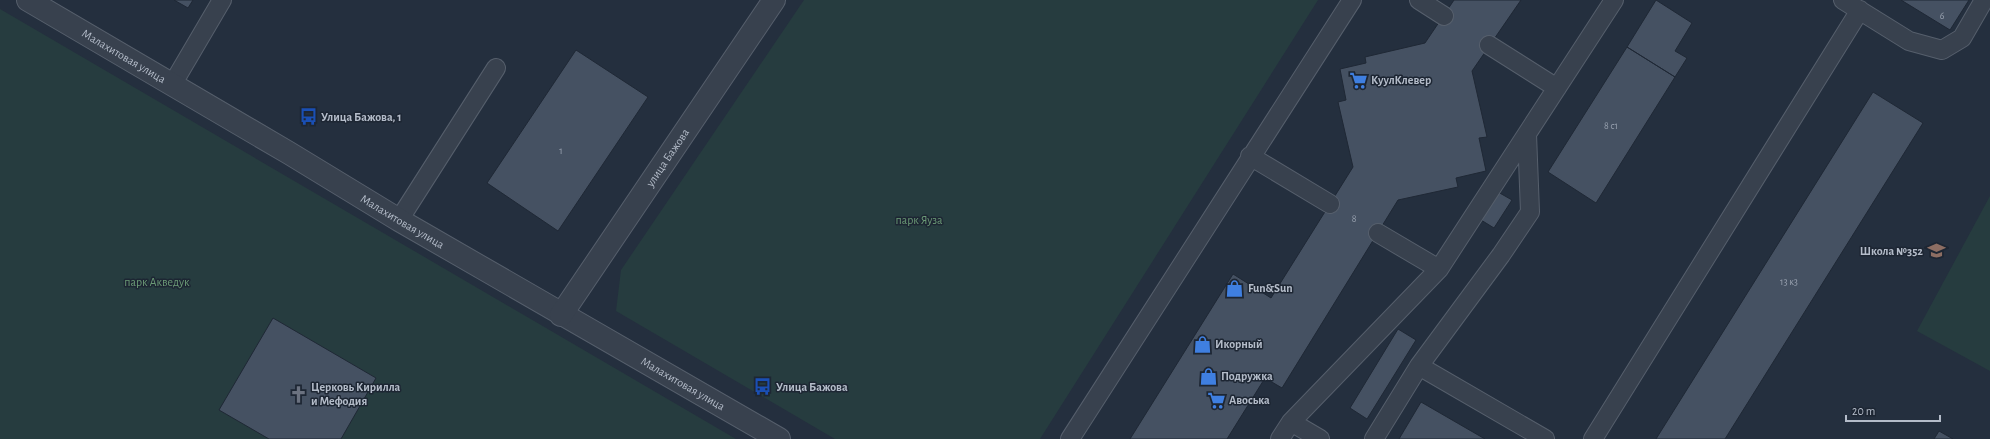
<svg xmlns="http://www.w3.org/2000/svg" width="1990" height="439" font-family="'Alegreya Sans',sans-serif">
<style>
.green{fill:#263c3f}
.building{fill:#455162;stroke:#1f2835}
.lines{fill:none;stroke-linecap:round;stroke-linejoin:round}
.service-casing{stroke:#565f6c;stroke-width:20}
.tertiary-casing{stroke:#565f6c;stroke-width:24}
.service{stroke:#38414e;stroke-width:18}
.tertiary{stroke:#38414e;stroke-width:22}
.labels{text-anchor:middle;stroke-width:3;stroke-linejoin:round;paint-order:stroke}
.number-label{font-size:10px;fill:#98a1af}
.street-label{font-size:12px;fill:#b4bcc9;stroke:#1d2633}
.poi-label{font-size:12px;font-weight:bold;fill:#b4bcc9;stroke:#1d2633;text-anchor:start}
.park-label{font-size:12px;fill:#6b9a76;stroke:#1d2633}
</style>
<rect width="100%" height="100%" fill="#242f3e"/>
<path class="green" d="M804,0H1318L1040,439H835L616,311L621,270Z
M0,9L736,439H0Z
M1990,196V371L1917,331Z"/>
<path class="building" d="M174,0H193L188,8Z
M1454,0H1521L1472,71L1487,137L1479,138L1486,171L1456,178L1458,187L1398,200L1282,388L1265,378L1227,439H1130L1233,274L1271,298L1353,167L1338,102L1346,100L1340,69L1366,63L1365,57L1425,43Z
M1656,0L1692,23L1675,51L1687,58L1675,77L1627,47Z
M1901,0H1969L1950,30Z
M1627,47L1675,77L1596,203L1548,172Z
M576,50L648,97L558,231L487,183Z
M1873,92L1923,123L1725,439H1656Z
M1498,192L1512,200L1494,228L1481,220Z
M273,318L376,378L341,439H269L219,410Z
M1398,329L1416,340L1367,419L1350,408Z
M1421,402L1485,439H1399Z
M1939,431L1953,439H1934Z"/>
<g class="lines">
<defs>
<path id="service" d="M1419,0L1444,16
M1843,0L1909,41L1942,50L1962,38L1984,0
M1489,45L1557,88
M172,85L222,0
M1250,156L1330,204
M399,220L496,68
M1378,233L1439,269
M1419,366L1501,255L1530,212L1527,134
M1291,422L1320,439
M1070,439L1352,0
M1280,439L1291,422L1439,269L1614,0
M1374,439L1419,366L1545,439
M1593,439L1860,10"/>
<g id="tertiary">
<path id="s1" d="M28,0L289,153L399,220L779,439"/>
<path id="s2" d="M561,315L774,0"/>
</g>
</defs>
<use href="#service" class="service-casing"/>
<use href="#tertiary" class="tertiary-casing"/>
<use href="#service" class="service"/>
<use href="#tertiary" class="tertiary"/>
</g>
<defs>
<symbol id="supermarket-bare" viewBox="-9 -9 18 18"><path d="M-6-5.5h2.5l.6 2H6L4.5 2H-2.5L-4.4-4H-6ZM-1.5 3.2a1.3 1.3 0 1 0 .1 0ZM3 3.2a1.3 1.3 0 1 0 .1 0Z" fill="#3f7fe0" stroke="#1d2633" stroke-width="2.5" paint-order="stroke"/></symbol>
<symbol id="bus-bare" viewBox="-9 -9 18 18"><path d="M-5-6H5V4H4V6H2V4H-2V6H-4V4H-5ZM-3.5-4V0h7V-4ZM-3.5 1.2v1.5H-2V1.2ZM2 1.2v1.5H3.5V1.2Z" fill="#1a4fb4" stroke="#1d2633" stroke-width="2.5" paint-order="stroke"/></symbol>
<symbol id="school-bare" viewBox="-9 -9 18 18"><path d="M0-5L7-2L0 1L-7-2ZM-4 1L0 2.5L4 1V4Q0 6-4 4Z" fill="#8d6e63" stroke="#1d2633" stroke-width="2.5" paint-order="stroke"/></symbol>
<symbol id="shop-bare" viewBox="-9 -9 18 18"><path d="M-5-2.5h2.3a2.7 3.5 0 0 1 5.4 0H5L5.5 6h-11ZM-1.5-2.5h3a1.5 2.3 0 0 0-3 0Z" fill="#3f7fe0" stroke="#1d2633" stroke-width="2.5" paint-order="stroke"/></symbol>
<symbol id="church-bare" viewBox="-9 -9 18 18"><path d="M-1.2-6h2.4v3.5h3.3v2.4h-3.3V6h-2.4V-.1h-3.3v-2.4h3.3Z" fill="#6b7280" stroke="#1d2633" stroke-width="2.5" paint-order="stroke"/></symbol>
</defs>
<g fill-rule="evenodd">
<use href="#supermarket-bare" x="1346" y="68" width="25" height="25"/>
<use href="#bus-bare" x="296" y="104" width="25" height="25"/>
<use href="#school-bare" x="1924" y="238" width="25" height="25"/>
<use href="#shop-bare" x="1222" y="276" width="25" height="25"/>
<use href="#shop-bare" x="1190" y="332" width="25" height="25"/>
<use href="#shop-bare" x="1196" y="364" width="25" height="25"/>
<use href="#bus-bare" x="750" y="374" width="25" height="25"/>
<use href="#church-bare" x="286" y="382" width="25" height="25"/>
<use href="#supermarket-bare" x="1204" y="388" width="25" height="25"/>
</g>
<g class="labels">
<g class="number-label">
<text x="1942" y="19">6</text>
<text x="1611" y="129">8 с1</text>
<text x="561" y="154">1</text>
<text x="1354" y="222">8</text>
<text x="1789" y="285">13 к3</text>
</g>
<g class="street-label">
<text dy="4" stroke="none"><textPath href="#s1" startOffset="111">Малахитовая улица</textPath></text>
<text dy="4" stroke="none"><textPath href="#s2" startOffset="190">улица Бажова</textPath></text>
<text dy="4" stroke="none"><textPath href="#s1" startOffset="435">Малахитовая улица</textPath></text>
<text dy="4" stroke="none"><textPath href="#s1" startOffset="759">Малахитовая улица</textPath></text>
</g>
<g class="poi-label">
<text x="1371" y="84">КуулКлевер</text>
<text x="321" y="121">Улица Бажова, 1</text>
<text x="1923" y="255" text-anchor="end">Школа №352</text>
<text x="1248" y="292">Fun&amp;Sun</text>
<text x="1215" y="348">Икорный</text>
<text x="1221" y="380">Подружка</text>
<text x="311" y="391">Церковь Кирилла<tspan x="311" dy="14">и Мефодия</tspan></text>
<text x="776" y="391">Улица Бажова</text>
<text x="1229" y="404">Авоська</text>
</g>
<g class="park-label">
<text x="919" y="224">парк Яуза</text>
<text x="157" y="286">парк Акведук</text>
</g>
</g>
<path d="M1846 415v6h94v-6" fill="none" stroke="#b4bcc9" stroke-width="2"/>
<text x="1852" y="415" font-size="12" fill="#b4bcc9" stroke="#1d2633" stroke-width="3" paint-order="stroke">20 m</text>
</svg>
